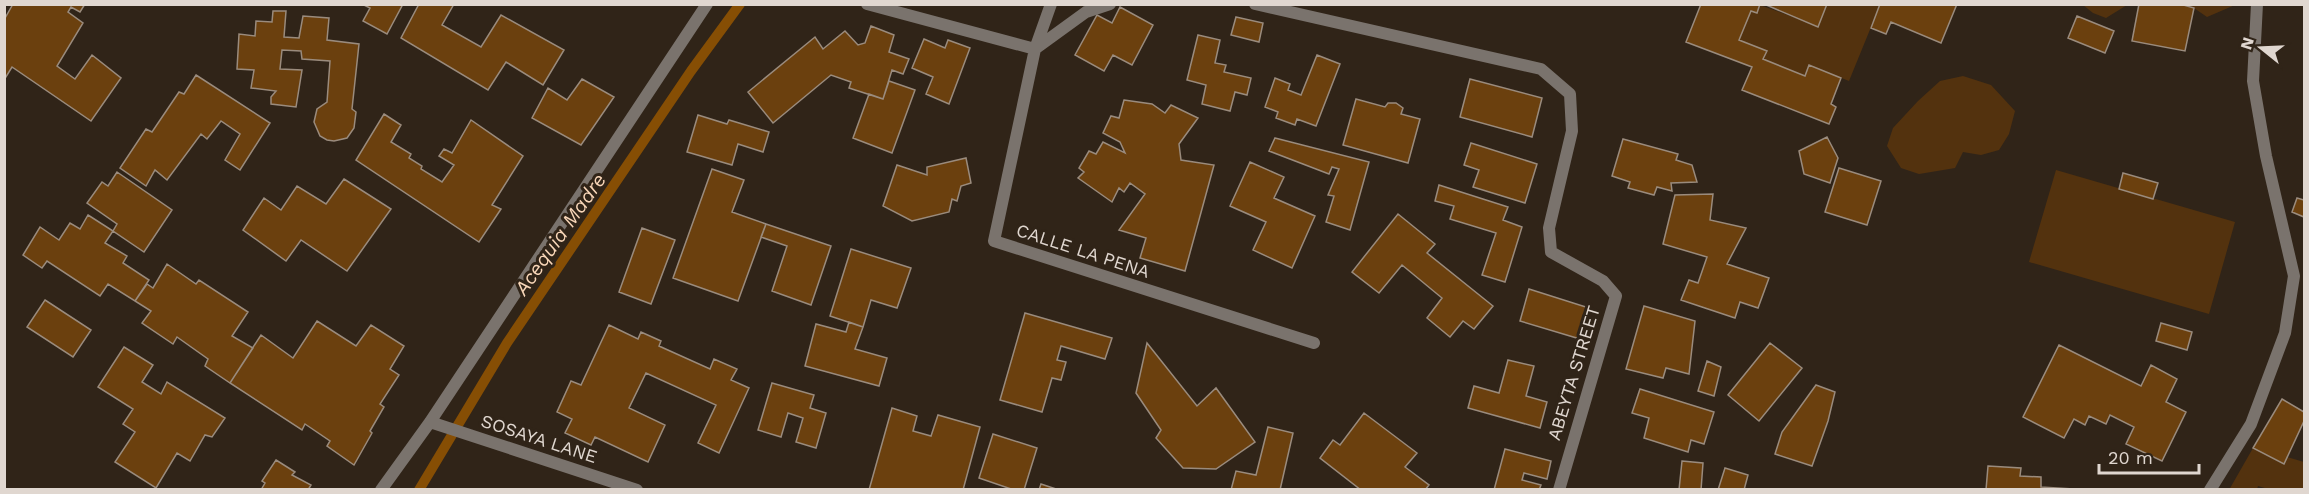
<svg xmlns="http://www.w3.org/2000/svg" width="2309" height="494" font-family="'Work Sans',sans-serif">
<style>
.green{fill:#53320e}
.lines{fill:none;stroke-linecap:round;stroke-linejoin:round}
.stream{stroke:#864e04;stroke-width:10}
.building{fill:#6b400e;stroke:#9a8b7d;stroke-width:1.5}
.minor{stroke:#7a736d;stroke-width:12}
.labels{text-anchor:middle;stroke-width:6;stroke-linejoin:round;paint-order:stroke}
.street-label{font-size:18px;fill:#e0d7d0;stroke:#302418}
.water-label{font-size:20px;font-style:italic;fill:#f8d6b8;stroke:#302418}
</style>
<rect width="100%" height="100%" fill="#302418"/>
<path class="green" d="M2180,4L2235,5L2207,17L2194,8Z
M1760,5L1818,26L1827,5H1880L1849,81L1809,65L1805,76L1763,59L1767,51L1739,40L1751,11L1757,13Z
M2083,5H2127L2106,18L2093,13Z
M1963,76L1991,85L2015,111L2009,134L1999,150L1981,155L1963,152L1955,168L1919,174L1901,168L1887,146L1893,128L1918,101L1940,81Z
M2056,170L2235,222L2209,314L2029,262Z
M2253,448L2283,464L2287,457L2304,462V489H2268L2258,486L2257,489L2229,490Z"/>
<g class="lines">
<path class="stream" d="M419,490L507,343L691,71L740,4"/>
</g>
<path class="building" d="M13,4H85L80,12L71,7L68,12L83,23L57,66L75,79L92,55L121,78L91,121L12,67L4,80V20Z
M362,4H403L387,34L363,21L370,8Z
M419,4H454L442,25L481,47L501,15L564,50L543,85L506,62L488,90L401,38Z
M1701,4H1760L1757,13L1751,11L1739,40L1767,51L1763,59L1805,76L1809,65L1841,78L1831,104L1836,107L1829,124L1742,90L1752,67L1686,42Z
M1764,4H1827L1818,27Z
M1880,4H1957L1941,43L1891,22L1886,34L1871,28Z
M2139,4H2180L2194,8L2185,51L2132,41Z
M1120,7L1153,25L1132,65L1113,55L1104,71L1075,55L1097,15L1112,23Z
M273,11H286L284,37L299,38L303,16L329,18L327,40L359,44L352,109L356,112L354,128L347,138L334,141L327,140L320,136L314,122L317,109L327,102L330,61L302,59L301,51L282,50L280,69L302,70L296,107L271,104V97L276,91L251,88L254,70L237,69L239,34L255,36L256,21L272,22Z
M2077,16L2114,31L2105,53L2068,38Z
M1236,17L1263,23L1259,42L1231,35Z
M871,26L894,35L889,52L909,59L903,74L892,70L883,99L849,88L851,82L831,75L773,123L748,92L815,37L823,49L845,31L858,45L865,43Z
M1198,35L1220,40L1215,63L1226,65L1224,72L1251,78L1247,95L1235,92L1230,111L1202,104L1206,85L1187,80Z
M924,39L945,48L948,40L970,48L949,104L926,94L933,77L912,68Z
M1317,55L1340,64L1316,126L1297,119L1295,125L1276,118L1278,112L1265,107L1275,78L1290,84L1288,90L1301,95Z
M196,75L270,123L240,170L225,160L240,134L221,121L207,139L201,134L167,180L155,170L146,186L120,168L146,129L152,132L179,92L184,94Z
M582,79L614,97L581,145L532,118L548,88L567,100Z
M1470,79L1542,98L1532,137L1460,117Z
M889,81L915,90L892,153L853,138L869,94L883,99Z
M1356,99L1385,107L1388,103H1396L1403,108L1401,114L1420,119L1408,163L1343,145Z
M1124,100L1152,104L1165,113L1171,105L1198,118L1179,144L1181,160L1214,165L1185,271L1140,258L1146,238L1119,230L1145,194L1130,183L1124,192L1119,188L1112,202L1078,178L1084,172L1079,168L1089,151L1096,154L1103,142L1125,153L1120,142L1103,133L1111,116L1119,118Z
M384,114L401,125L391,142L411,154L409,158L422,166L421,169L442,182L454,165L439,156L444,149L452,153L471,120L523,156L492,205L501,209L479,242L356,160Z
M698,115L727,124L729,120L769,132L763,152L738,144L732,165L687,152Z
M1827,137L1838,158L1830,183L1804,174L1799,151Z
M1275,138L1369,162L1350,230L1326,222L1334,196L1328,195L1339,169L1332,167L1329,174L1269,151Z
M1623,139L1678,154L1676,160L1692,165L1697,182L1671,183L1672,191L1657,187L1654,195L1628,188L1630,182L1612,176Z
M1471,143L1537,164L1525,203L1473,187L1479,170L1464,165Z
M966,158L971,183L961,186L957,201L952,199L949,212L912,221L883,206L897,165L927,175V167Z
M1250,162L1284,177L1274,198L1315,216L1292,268L1253,250L1266,222L1230,206Z
M1839,168L1881,181L1867,225L1825,212Z
M712,169L744,180L732,212L766,224L738,301L673,278Z
M117,172L172,210L144,252L113,231L117,224L87,203L102,182L108,186Z
M2123,173L2158,183L2153,199L2119,189Z
M344,179L391,209L347,271L301,240L286,261L243,230L264,198L281,210L297,186L326,204Z
M1439,185L1508,207L1503,220L1522,227L1505,282L1482,275L1496,233L1450,219L1454,206L1435,201Z
M1713,194L1710,220L1746,228L1727,264L1769,278L1758,308L1740,302L1735,318L1681,300L1689,280L1698,283L1707,257L1663,244L1675,195Z
M2297,198L2304,200V217L2292,212Z
M1398,214L1435,244L1427,253L1493,306L1474,329L1463,321L1450,337L1427,318L1442,298L1402,265L1379,293L1352,272Z
M88,215L113,231L105,243L127,256L123,263L149,280L135,301L108,284L100,296L47,261L42,268L23,255L40,227L59,240L70,223L80,229Z
M766,224L831,246L811,305L772,291L787,246L761,237Z
M642,228L675,240L651,304L619,292Z
M851,249L911,268L897,308L871,300L863,327L830,316Z
M167,264L196,284L199,280L248,312L232,336L253,348L230,383L205,366L208,359L177,337L173,344L142,323L151,311L135,301L147,284L153,288Z
M1529,289L1589,308L1580,339L1520,321Z
M45,300L91,330L73,357L27,327Z
M1644,306L1695,321L1689,374L1666,368L1663,378L1626,369Z
M1025,313L1112,338L1105,359L1061,346L1057,360L1066,362L1061,380L1052,378L1042,412L1000,400Z
M317,321L356,346L371,325L404,346L390,369L399,375L380,404L384,407L370,431L372,433L354,465L327,446L330,441L305,424L302,430L230,383L261,335L293,358Z
M849,322L863,327L855,349L887,358L879,386L805,366L816,324L846,332Z
M2161,323L2192,332L2187,350L2156,341Z
M609,325L638,339L641,332L661,341L659,346L710,369L714,359L737,369L731,380L749,388L719,453L698,443L716,405L646,373L629,408L665,425L648,462L595,437L591,445L565,433L572,419L557,412L571,381L581,385Z
M1147,343L1197,406L1216,388L1255,442L1216,469L1183,468L1156,438L1161,430L1136,393Z
M1770,343L1802,368L1759,421L1728,395Z
M2059,345L2141,386L2151,365L2177,379L2166,402L2186,412L2162,461L2126,444L2134,427L2110,415L2106,424L2089,416L2085,425L2074,419L2064,438L2023,417Z
M124,347L153,365L142,382L161,394L167,382L225,418L212,437L205,435L190,461L177,453L156,488L115,462L135,432L123,424L133,409L98,387Z
M1508,360L1534,366L1526,396L1547,402L1540,428L1468,408L1474,386L1499,393Z
M1707,361L1721,367L1714,396L1698,391Z
M772,383L814,395L810,408L826,413L816,448L796,442L803,418L788,413L781,437L758,430Z
M1816,385L1835,392L1828,421L1812,466L1775,454L1782,432Z
M1640,389L1714,412L1704,444L1691,440L1688,452L1644,438L1649,418L1632,413Z
M2282,399L2304,412V421L2284,464L2253,448Z
M892,408L917,416L913,431L931,436L938,415L980,427L963,490H869Z
M1364,413L1417,453L1405,467L1429,485L1425,490H1361L1320,458L1333,440L1340,445Z
M1268,427L1293,433L1280,490H1231L1236,471L1256,475Z
M993,434L1037,448L1024,490H1014L979,478Z
M1505,449L1551,461L1547,479L1524,473L1522,480L1541,485L1539,490H1494Z
M276,460L295,472L292,475L311,485L308,490H261L265,483L262,481Z
M1682,461L1703,463L1701,490H1679Z
M1988,466L2021,468L2020,476L2041,477V487L2090,490H1986Z
M1725,468L1748,475L1744,490H1718Z
M1041,484L1059,490H1039Z"/>
<g class="lines">
<path class="minor" d="M867,4L1035,49
M1051,4L1035,49L994,241L1314,343
M1255,4L1541,69L1570,94L1572,131L1549,228L1551,252L1603,281L1616,296L1559,490
M1035,49L1086,12L1110,4
M430,422L637,490
M381,490L430,422L707,4
M2210,490L2251,424L2285,333L2294,276L2266,156L2253,81L2257,4"/>
</g>
<g class="labels">
<g class="street-label">
<text transform="translate(1083 251) rotate(18)" y="6">CALLE LA PENA</text>
<text transform="translate(1574 373) rotate(-73)" y="6">ABEYTA STREET</text>
<text transform="translate(539 439) rotate(18)" y="6">SOSAYA LANE</text>
</g>
<g class="water-label">
<text transform="translate(560 234) rotate(-55)" y="7">Acequia Madre</text>
</g>
</g>
<rect width="2309" height="494" fill="none" stroke="#e0d7d0" stroke-width="12"/>
<g transform="translate(2261 48) rotate(288)" stroke="#302418" stroke-width="4.5" paint-order="stroke">
<path d="M0-4.5L10 22L0 15L-10 22Z" fill="#e0d7d0"/>
<text y="-9" font-size="16" font-weight="bold" text-anchor="middle" fill="#e0d7d0">N</text>
</g>
<path d="M2099 464v9h100v-9" fill="none" stroke="#e0d7d0" stroke-width="3"/>
<text x="2108" y="464" font-size="18" fill="#e0d7d0" stroke="#302418" stroke-width="4.5" paint-order="stroke">20 m</text>
</svg>
